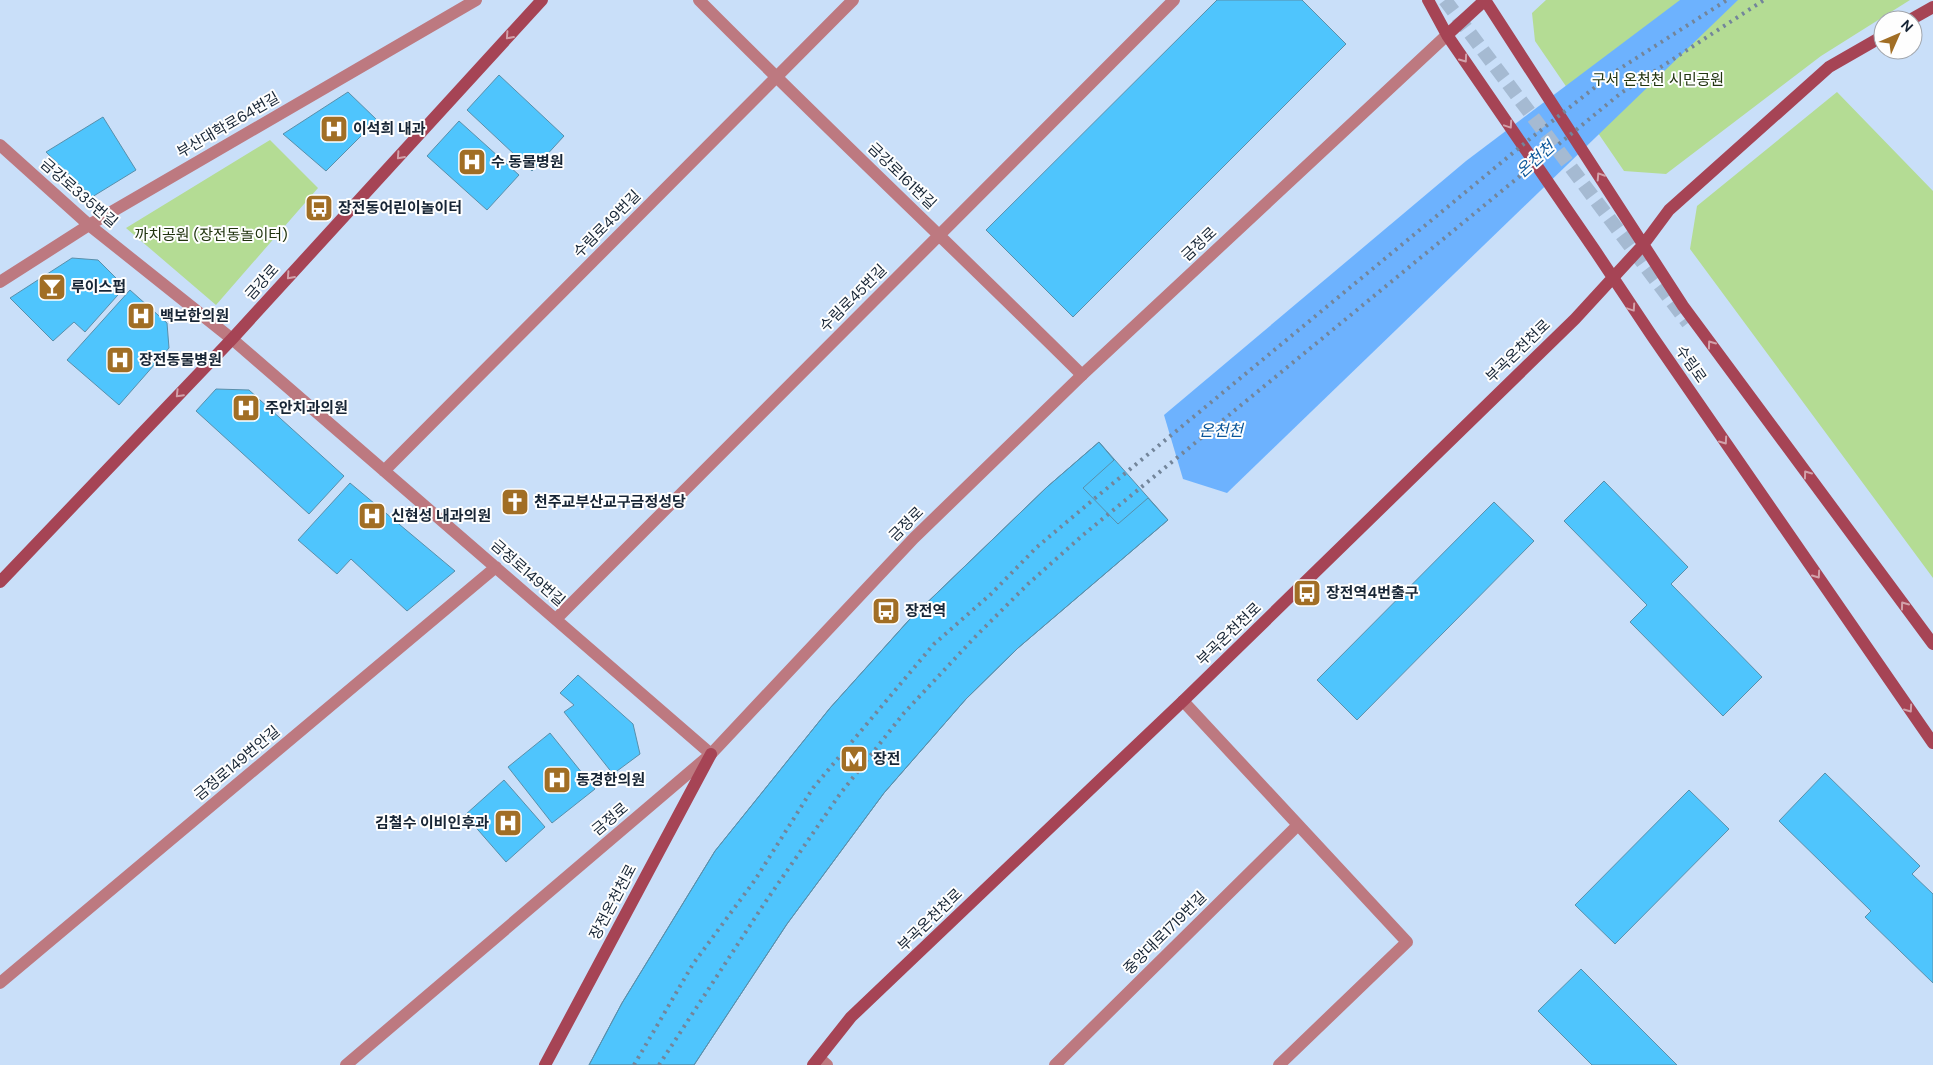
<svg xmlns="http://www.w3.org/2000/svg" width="1933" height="1065" font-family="'DM Sans','Noto Sans KR',sans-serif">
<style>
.green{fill:#b4dc94}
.water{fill:#6db2fe}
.building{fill:#4fc5fd;stroke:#598fab}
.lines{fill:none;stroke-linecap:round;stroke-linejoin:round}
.trunk-tunnel{stroke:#a5bad2;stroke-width:14;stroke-dasharray:14 7;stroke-linecap:butt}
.service{stroke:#bd7980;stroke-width:12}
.minor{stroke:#bd7980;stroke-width:12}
.tertiary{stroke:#bd7980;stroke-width:12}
.secondary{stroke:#a64455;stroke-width:12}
.rail{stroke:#73859a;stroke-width:4;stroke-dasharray:2.5 5;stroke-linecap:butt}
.oneway{stroke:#d2a1aa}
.labels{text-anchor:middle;stroke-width:4;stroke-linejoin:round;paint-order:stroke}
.park-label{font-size:15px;fill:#21340f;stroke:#fefefe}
.street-label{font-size:15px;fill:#172535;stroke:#fefefe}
.poi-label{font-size:15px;font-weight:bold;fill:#172535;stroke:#fefefe;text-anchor:start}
.water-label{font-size:16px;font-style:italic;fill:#0b5699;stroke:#fefefe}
</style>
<rect width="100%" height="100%" fill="#c9dff9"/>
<path class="green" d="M1546,0H1910L1821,56L1666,174L1624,171L1535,41L1532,13Z
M1837,92L1933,191V578L1690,249L1697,206Z
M270,140L318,188L216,305L126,228Z"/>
<path class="water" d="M1680,0H1738L1227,493L1183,479L1164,415L1466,161Z"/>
<path class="building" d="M1217,0H1302L1346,44L1073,317L986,230Z
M499,75L564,136L532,171L467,110Z
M348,92L377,120L326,171L283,134Z
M103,117L136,170L92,197L46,152Z
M459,121L519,175L487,210L427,156Z
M72,258L98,260L125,287L85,332L74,322L53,341L10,298Z
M130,290L167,323L169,348L119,405L67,360Z
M216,389L249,390L344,476L309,514L196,411Z
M1099,442L1168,520L1018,648L966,699L884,793L787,924L694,1065H589L622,1003L715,851L830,708L909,620L1047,487Z
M1099,442L1114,460L1083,488L1118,524L1148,498L1168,520L1018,648L966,699L884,793L787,924L694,1065H589L622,1003L715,851L830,708L909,620L1047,487Z
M1604,481L1688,567L1671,584L1762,677L1723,716L1630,622L1647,605L1564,521Z
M350,483L455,571L407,611L351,559L337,574L298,540Z
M1494,502L1534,541L1357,720L1317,680Z
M578,675L633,724L640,754L613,774L564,712L574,705L560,693Z
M550,733L595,789L552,823L508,767Z
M1825,773L1920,866L1912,874L1933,894V983L1865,917L1871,911L1779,821Z
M504,780L545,827L506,862L465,815Z
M1689,790L1729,829L1615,944L1575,905Z
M1581,969L1677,1065H1592L1538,1011Z"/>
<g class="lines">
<path class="trunk-tunnel" d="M1445,0L1688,323"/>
<path class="service" d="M1183,701L1407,942L1279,1065
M1055,1065L1298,825"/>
<path class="minor" d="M699,0C825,127 955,249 1082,375
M0,145L89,225L232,339L711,754
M0,282L89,225L476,0
M384,471L853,0
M556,619L1174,0
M0,983L496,567
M819,1058L827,1065"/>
<path class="tertiary" d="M346,1065L711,754L914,538L1082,375L1447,35"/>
<path class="secondary" d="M1428,0L1447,35L1596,252L1652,336L1933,743
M1485,0L1683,306L1933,644
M1910,20L1933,7
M1447,35L1485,0
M0,582L232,339L542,0
M545,1065L711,754
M813,1065L851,1017L1183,701L1575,319L1643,245L1669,210L1829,67L1883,36"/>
<path class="rail" d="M634,1065L693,964L755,880L813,788L934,644L991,594L1037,547L1094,499L1531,138L1613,73L1727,0
M659,1065L764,904L840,794L904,713L976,636L1028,584L1083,535L1621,93L1764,0"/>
</g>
<defs><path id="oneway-chevron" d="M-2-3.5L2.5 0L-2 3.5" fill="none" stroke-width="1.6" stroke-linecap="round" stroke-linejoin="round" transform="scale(1.25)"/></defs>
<g class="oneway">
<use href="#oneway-chevron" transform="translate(509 36) rotate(132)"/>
<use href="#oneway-chevron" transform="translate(1464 59) rotate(55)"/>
<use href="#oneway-chevron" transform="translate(1509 125) rotate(56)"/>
<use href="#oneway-chevron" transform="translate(400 156) rotate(132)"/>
<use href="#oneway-chevron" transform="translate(1600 176) rotate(-123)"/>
<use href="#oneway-chevron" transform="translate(290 276) rotate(132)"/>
<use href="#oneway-chevron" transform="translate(1632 308) rotate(56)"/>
<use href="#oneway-chevron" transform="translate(1711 344) rotate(-126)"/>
<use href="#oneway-chevron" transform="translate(179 394) rotate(134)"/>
<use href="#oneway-chevron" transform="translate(1724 441) rotate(55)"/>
<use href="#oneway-chevron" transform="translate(1807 474) rotate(-126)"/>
<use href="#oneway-chevron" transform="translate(1817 575) rotate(55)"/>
<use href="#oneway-chevron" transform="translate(1904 605) rotate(-126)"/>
<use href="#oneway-chevron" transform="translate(1909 709) rotate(55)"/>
</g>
<defs>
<symbol id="hospital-square" viewBox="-11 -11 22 22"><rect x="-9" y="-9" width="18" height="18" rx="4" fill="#a16e25" stroke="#fefefe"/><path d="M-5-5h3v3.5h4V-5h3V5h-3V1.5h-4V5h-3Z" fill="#fff"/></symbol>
<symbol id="bus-square" viewBox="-11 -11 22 22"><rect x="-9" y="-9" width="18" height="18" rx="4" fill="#a16e25" stroke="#fefefe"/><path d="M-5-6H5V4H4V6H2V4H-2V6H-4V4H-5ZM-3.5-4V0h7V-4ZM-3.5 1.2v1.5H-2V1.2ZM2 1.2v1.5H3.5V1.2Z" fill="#fff"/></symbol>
<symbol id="bar-square" viewBox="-11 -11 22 22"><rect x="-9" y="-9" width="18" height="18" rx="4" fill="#a16e25" stroke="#fefefe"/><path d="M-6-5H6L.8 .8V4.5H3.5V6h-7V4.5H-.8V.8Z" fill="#fff"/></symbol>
<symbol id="church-square" viewBox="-11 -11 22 22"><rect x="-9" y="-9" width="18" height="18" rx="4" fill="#a16e25" stroke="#fefefe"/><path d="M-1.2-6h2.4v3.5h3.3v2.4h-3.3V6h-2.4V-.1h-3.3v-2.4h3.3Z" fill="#fff"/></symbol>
<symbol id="metro-square" viewBox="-11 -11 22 22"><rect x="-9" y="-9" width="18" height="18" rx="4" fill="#a16e25" stroke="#fefefe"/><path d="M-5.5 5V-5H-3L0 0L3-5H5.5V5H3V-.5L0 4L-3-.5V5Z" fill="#fff"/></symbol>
</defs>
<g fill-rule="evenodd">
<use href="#hospital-square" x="318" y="113" width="32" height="32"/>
<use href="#hospital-square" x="456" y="146" width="32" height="32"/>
<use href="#bus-square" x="303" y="192" width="32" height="32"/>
<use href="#bar-square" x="36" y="271" width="32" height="32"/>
<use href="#hospital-square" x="125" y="300" width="32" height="32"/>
<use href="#hospital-square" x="104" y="344" width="32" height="32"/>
<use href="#hospital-square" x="230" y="392" width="32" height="32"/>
<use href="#church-square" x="499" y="486" width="32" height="32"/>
<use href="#hospital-square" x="356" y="500" width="32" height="32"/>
<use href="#bus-square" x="1291" y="577" width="32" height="32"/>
<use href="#bus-square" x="870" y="595" width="32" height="32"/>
<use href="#metro-square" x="838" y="743" width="32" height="32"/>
<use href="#hospital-square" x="541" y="764" width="32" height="32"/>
<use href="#hospital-square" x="492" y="807" width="32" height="32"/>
</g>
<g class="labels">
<g class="park-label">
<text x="1658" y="85">구서 온천천 시민공원</text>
<text x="211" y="240">까치공원 (장전동놀이터)</text>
</g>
<g class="street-label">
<text transform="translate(228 125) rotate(-30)" y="5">부산대학로64번길</text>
<text transform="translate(902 176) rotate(44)" y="5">금강로161번길</text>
<text transform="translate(79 193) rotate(41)" y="5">금강로335번길</text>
<text transform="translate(607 224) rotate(-45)" y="5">수림로49번길</text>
<text transform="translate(1199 244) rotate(-43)" y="5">금정로</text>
<text transform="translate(262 282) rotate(-48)" y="5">금강로</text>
<text transform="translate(853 298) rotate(-45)" y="5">수림로45번길</text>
<text transform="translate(1518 351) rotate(-44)" y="5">부곡온천천로</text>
<text transform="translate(1691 364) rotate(55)" y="5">수림로</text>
<text transform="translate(906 524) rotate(-45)" y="5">금정로</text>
<text transform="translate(528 573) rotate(41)" y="5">금정로149번길</text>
<text transform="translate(1229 634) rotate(-44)" y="5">부곡온천천로</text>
<text transform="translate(237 763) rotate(-40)" y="5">금정로149번안길</text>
<text transform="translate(610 819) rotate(-40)" y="5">금정로</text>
<text transform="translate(613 902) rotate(-62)" y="5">장전온천천로</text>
<text transform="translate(930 920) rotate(-44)" y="5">부곡온천천로</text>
<text transform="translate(1165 933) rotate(-45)" y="5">중앙대로1719번길</text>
</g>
<g class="poi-label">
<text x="353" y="134">이석희 내과</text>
<text x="491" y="167">수 동물병원</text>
<text x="338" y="213">장전동어린이놀이터</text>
<text x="71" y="292">루이스펍</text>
<text x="160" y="321">백보한의원</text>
<text x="139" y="365">장전동물병원</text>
<text x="265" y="413">주안치과의원</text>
<text x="534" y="507">천주교부산교구금정성당</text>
<text x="391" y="521">신현성 내과의원</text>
<text x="1326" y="598">장전역4번출구</text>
<text x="905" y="616">장전역</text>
<text x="873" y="764">장전</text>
<text x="576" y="785">동경한의원</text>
<text x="489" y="828" text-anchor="end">김철수 이비인후과</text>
</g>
<g class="water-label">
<text transform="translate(1535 159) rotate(-42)" y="6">온천천</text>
<text x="1221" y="436">온천천</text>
</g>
</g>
<g transform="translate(1898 35) rotate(45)"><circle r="24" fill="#fefefe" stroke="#a2a7ae"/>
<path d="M0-4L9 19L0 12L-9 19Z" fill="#a16e25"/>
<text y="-8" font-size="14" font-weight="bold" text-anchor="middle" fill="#172535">N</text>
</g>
</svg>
